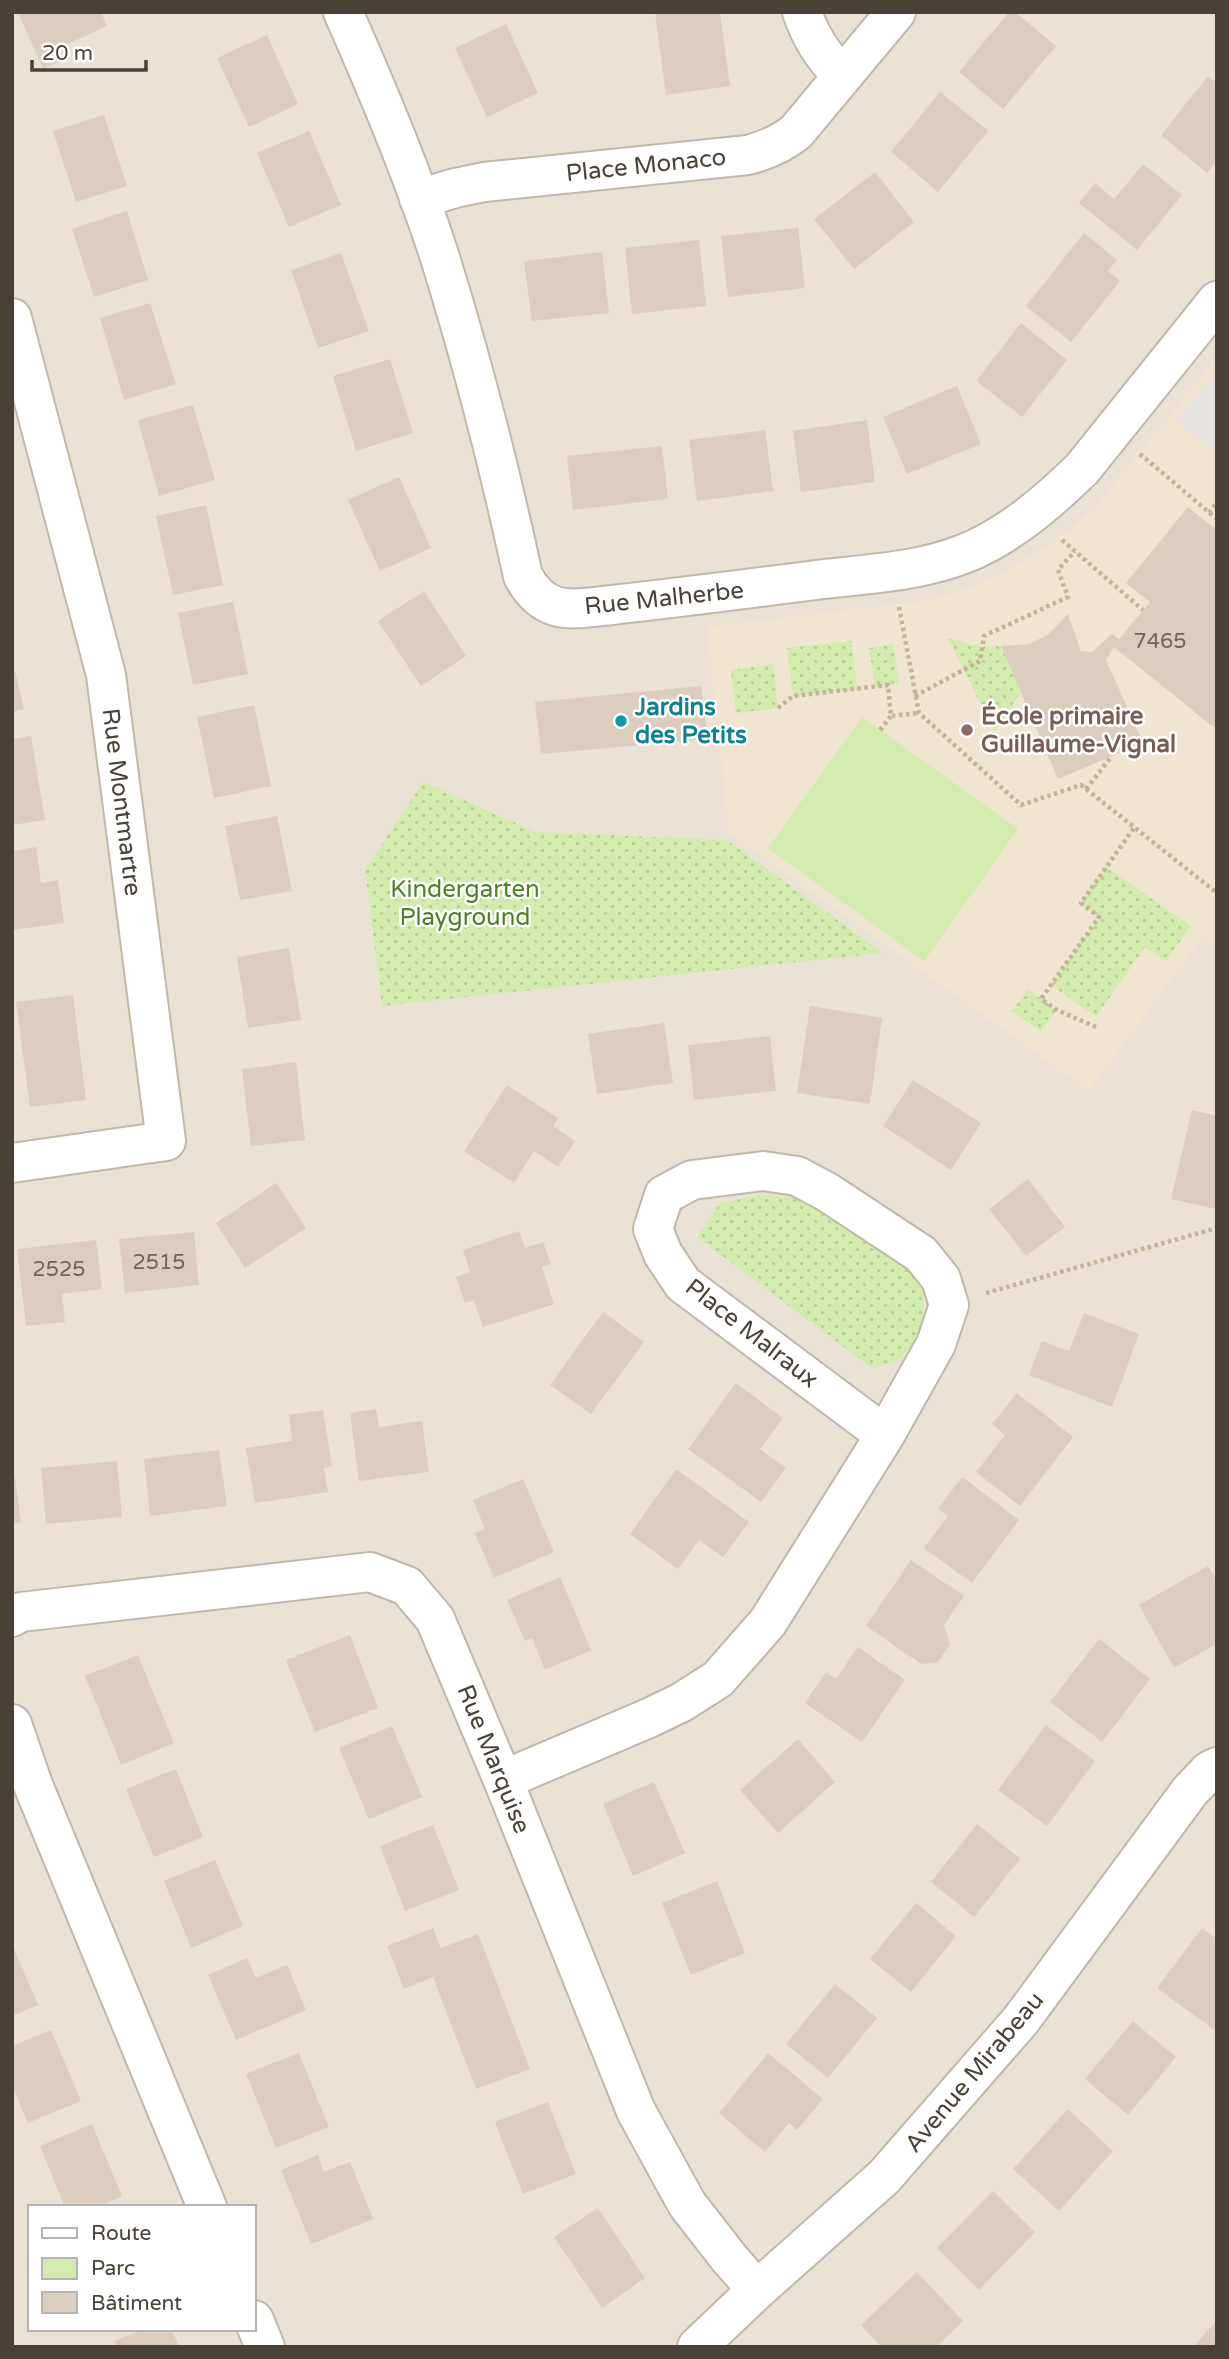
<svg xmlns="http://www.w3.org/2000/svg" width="1229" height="2359" font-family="'Varela Round',sans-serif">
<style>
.residential{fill:#e9e2d5;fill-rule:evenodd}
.education{fill:#efe5d0}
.green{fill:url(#green-dots)}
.pitch{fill:#d3ecad}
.parking{fill:#e6e3e0}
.building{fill:#dbcebf}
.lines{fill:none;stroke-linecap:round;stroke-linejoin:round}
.minor-casing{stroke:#c1b8a9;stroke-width:42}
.path{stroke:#c4b399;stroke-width:4.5;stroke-dasharray:3.5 3.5;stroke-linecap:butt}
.minor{stroke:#fff;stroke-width:38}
.culture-dot{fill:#0f9aa8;stroke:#fff;stroke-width:2.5}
.education-dot{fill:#8d6e63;stroke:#fff;stroke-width:2.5}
.labels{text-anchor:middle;stroke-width:5;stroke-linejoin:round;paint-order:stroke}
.number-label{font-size:21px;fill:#6e6458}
.street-label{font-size:24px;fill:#494136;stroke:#fff}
.culture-label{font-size:24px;font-weight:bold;fill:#0d838f;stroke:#fff;text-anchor:start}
.education-label{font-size:24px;font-weight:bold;fill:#785e54;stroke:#fff;text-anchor:start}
.park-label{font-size:24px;fill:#4b8024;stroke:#fff}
</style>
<defs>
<pattern id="green-dots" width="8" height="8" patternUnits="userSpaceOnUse" patternTransform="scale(1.75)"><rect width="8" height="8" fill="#d3ecad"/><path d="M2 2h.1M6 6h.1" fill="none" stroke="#b7cc95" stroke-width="1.8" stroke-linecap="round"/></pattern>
</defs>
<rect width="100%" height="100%" fill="#f5f0e8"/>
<path class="residential" d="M12,12H1217V2347H12ZM30,2207H254V2329H30Z"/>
<path class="education" d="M1217,357V946L1203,936L1089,1091L729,833L707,627L922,601L965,589L1011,568L1064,535L1099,503Z"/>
<path class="green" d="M948,638L982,647L1001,646L1021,692L995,732Z
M852,641L857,689L793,696L787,648Z
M893,644L899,683L875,687L869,648Z
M773,664L778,708L736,713L731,670Z
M423,782L536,832L727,840L883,953L382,1006L365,870Z
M1106,867L1191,926L1166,961L1145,947L1096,1017L1051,985L1099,917L1081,903Z
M1028,989L1057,1010L1041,1031L1012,1011Z
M760,1195L799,1198L908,1263L924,1293L923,1334L896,1362L872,1368L697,1237L720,1203Z"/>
<path class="pitch" d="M862,717L1018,829L924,961L768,848Z"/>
<path class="parking" d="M1217,372V454L1177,420Z"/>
<path class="building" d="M18,12H101L107,26L59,48L63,60L43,69Z
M655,12H720L730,86L666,95Z
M1009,12H1015L1056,46L1003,109L959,72Z
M506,24L538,93L487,117L455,48Z
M267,35L298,104L249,127L217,58Z
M1208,76L1217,83V161L1207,173L1161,135Z
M940,92L988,131L938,192L891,152Z
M104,115L127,186L76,202L53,131Z
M309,131L341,205L289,227L257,153Z
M1143,164L1182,195L1137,250L1079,203L1095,183L1114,199Z
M875,172L914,222L854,269L814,219Z
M127,211L148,280L94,297L72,229Z
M798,228L805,288L728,297L721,236Z
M1084,233L1117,260L1108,271L1120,281L1071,342L1026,306Z
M699,240L706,306L632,314L625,248Z
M602,252L609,313L532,321L524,261Z
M341,253L369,331L318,348L291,270Z
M150,303L176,384L124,400L100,318Z
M1021,323L1067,360L1022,417L976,381Z
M390,359L413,433L356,451L333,376Z
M957,386L981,444L907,474L883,417Z
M193,405L215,480L159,496L138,420Z
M867,420L875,482L801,492L793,431Z
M765,430L773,491L697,501L689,440Z
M662,446L668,499L573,510L567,456Z
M399,477L431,548L380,571L348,500Z
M206,505L223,585L173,595L156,516Z
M1188,507L1214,528L1217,525V730L1114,647L1106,660L1143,743L1058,779L1001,646L1029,644L1049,634L1068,614L1081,651L1092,652L1112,634L1119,639L1150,602L1126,583Z
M424,591L466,656L421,686L378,621Z
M233,602L248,674L193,685L178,613Z
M12,671H15L24,709L12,712Z
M701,686L708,739L541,754L535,702Z
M254,705L271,786L214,798L197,717Z
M31,736L45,820L12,825V739Z
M277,816L292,891L240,900L225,826Z
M36,847L41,883L58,880L64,923L12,930V851Z
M289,948L301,1020L248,1028L237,957Z
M73,995L86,1100L30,1107L16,1002Z
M810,1006L882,1018L870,1104L797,1093Z
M664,1023L673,1083L597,1094L588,1034Z
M770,1036L776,1091L694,1100L688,1045Z
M296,1062L305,1140L251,1146L242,1069Z
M913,1080L981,1123L951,1170L883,1126Z
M507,1085L558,1118L553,1126L575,1141L558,1167L534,1151L514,1183L464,1151Z
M1192,1110L1217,1116L1216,1209L1171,1199Z
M1028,1179L1065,1227L1026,1256L989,1209Z
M276,1183L306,1228L245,1268L216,1223Z
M519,1231L525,1248L543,1242L551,1264L542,1267L554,1304L483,1327L474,1300L465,1303L456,1277L470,1272L463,1250Z
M194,1232L199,1285L125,1293L119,1239Z
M96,1240L102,1289L62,1294L65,1322L26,1326L17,1249Z
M603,1312L644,1342L591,1414L550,1385Z
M1084,1313L1139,1334L1112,1407L1029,1375L1042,1341L1069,1351Z
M736,1383L783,1418L760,1449L786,1468L761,1502L688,1449Z
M1017,1393L1073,1437L1020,1506L976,1472L1005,1435L992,1424Z
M376,1409L379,1427L422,1421L429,1472L359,1481L350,1413Z
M323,1410L332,1467L324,1468L328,1492L255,1503L246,1448L292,1441L289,1415Z
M219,1450L227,1506L150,1516L144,1459Z
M117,1461L122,1517L46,1524L41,1468Z
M676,1469L749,1522L723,1557L699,1540L678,1569L630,1534Z
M14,1471L21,1522L12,1524V1472Z
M962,1477L1019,1520L972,1583L924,1548L948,1516L938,1509Z
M523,1479L554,1552L494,1578L475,1533L485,1529L473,1500Z
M911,1560L964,1596L944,1625L950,1645L938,1662L921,1664L866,1626Z
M1208,1566L1217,1581V1644L1174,1668L1139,1605Z
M560,1577L591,1650L545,1670L532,1638L525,1641L507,1600Z
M350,1635L378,1708L315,1732L286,1660Z
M1099,1639L1150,1679L1102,1742L1050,1702Z
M858,1647L905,1680L862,1742L805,1703L826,1672L836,1679Z
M138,1655L174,1743L121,1765L85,1676Z
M1046,1725L1095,1761L1047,1826L998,1790Z
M392,1726L422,1797L369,1819L339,1748Z
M798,1739L835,1782L778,1833L740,1790Z
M176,1769L203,1837L154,1857L126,1789Z
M654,1782L685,1853L633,1876L603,1804Z
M977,1824L1020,1859L974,1917L931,1882Z
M433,1825L459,1890L405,1911L380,1846Z
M215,1860L243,1926L191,1948L164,1881Z
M717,1881L745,1953L691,1975L662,1903Z
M916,1903L956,1936L911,1992L870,1959Z
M433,1928L441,1948L478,1934L530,2069L476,2089L433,1977L404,1989L387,1946Z
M1202,1928L1217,1939V2032L1157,1988Z
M12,1944L38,2005L12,2016Z
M247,1958L256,1978L287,1965L306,2010L236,2040L208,1975Z
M835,1984L877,2018L828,2078L786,2044Z
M1133,2021L1176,2057L1128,2115L1085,2079Z
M51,2030L81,2101L28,2123L12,2086V2046Z
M299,2053L329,2127L276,2148L246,2074Z
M768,2053L823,2099L797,2130L789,2123L765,2152L719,2113Z
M548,2102L576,2174L523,2194L495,2122Z
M1068,2109L1113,2151L1059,2211L1013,2169Z
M92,2124L122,2196L97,2207H65L40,2146Z
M318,2155L324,2172L350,2162L373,2219L311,2244L281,2170Z
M993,2191L1035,2232L979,2290L937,2248Z
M598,2208L645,2278L602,2308L554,2237Z
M917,2272L963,2321L936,2347H881L861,2325Z
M1217,2320V2347H1193Z
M144,2329H172L179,2347H118L115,2341Z"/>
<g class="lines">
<defs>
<path id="minor" d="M343,12C379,93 414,176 441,261C473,364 500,470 523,576C545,617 572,609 612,605C683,597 754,588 824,579C871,574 922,571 966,553C1010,535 1048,502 1082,469L1217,301
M802,12C811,38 823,56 842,76
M419,199L455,188L484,182L748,155C767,150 781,144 796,132L896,12
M12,318L106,675L166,1141L12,1163
M12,1617L21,1612L370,1572L407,1586L435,1619L503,1780L636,2111L687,2204L729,2258L757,2290
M12,1724L33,1785L207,2207
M503,1780L649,1718L682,1702L718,1679L768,1622L885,1435L936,1344L949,1305L941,1279L921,1254L827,1192L797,1176L763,1171L692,1180L664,1195L653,1229L663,1254L683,1284L885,1435
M254,2320L265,2347
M697,2347L757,2290L884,2177L1021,2020L1190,1791L1209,1771L1217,1767"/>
</defs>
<use href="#minor" class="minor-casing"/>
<path class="path" d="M1140,454L1217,519
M1209,513L1217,502
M1062,540L1143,610
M899,607L919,713L1021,805L1081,785L1217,893
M915,696L980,661L984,636L1068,597L1058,570L1075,551
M778,708L793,696L888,685L891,716L919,713
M880,730L891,716
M1086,789L1112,756
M1096,1027L1057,1010L1041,999L1099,917L1081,903L1134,828
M986,1293L1217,1228"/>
<use href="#minor" class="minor"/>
</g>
<circle class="culture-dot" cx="621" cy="721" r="7"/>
<circle class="education-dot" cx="967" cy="730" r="7"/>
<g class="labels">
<g class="number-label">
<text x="1160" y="648">7465</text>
<text x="159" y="1269">2515</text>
<text x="59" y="1276">2525</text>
</g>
<g class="street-label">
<text transform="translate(646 165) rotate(-6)" y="8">Place Monaco</text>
<text transform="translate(664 598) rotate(-6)" y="8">Rue Malherbe</text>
<text transform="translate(122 802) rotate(83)" y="8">Rue Montmartre</text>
<text transform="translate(752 1333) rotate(38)" y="8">Place Malraux</text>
<text transform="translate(494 1759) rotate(68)" y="8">Rue Marquise</text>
<text transform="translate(974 2072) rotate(-50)" y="8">Avenue Mirabeau</text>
</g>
<g class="culture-label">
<text x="635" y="715">Jardins<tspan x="635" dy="28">des Petits</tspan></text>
</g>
<g class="education-label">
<text x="981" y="724">École primaire<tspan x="981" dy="28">Guillaume-Vignal</tspan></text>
</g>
<g class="park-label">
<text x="465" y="897">Kindergarten<tspan x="465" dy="28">Playground</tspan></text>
</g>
</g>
<rect width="1229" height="2359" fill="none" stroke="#494136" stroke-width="28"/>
<rect x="28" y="2205" width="228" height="126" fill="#ffffff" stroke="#b6b3af" stroke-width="2"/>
<rect x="42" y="2228" width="35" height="10" fill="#ffffff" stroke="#b6b3af" stroke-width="2"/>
<text x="91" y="2240" font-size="21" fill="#494136">Route</text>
<rect x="42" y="2258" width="35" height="21" fill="#d3ecad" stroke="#b6b3af" stroke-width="2"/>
<text x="91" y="2275" font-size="21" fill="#494136">Parc</text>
<rect x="42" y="2292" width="35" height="21" fill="#dbcebf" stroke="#b6b3af" stroke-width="2"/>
<text x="91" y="2310" font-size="21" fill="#494136">Bâtiment</text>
<path d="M32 60v10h114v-10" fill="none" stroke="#494136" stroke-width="3.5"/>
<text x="42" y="60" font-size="21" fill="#494136" stroke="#ffffff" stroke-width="5" paint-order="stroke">20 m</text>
</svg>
